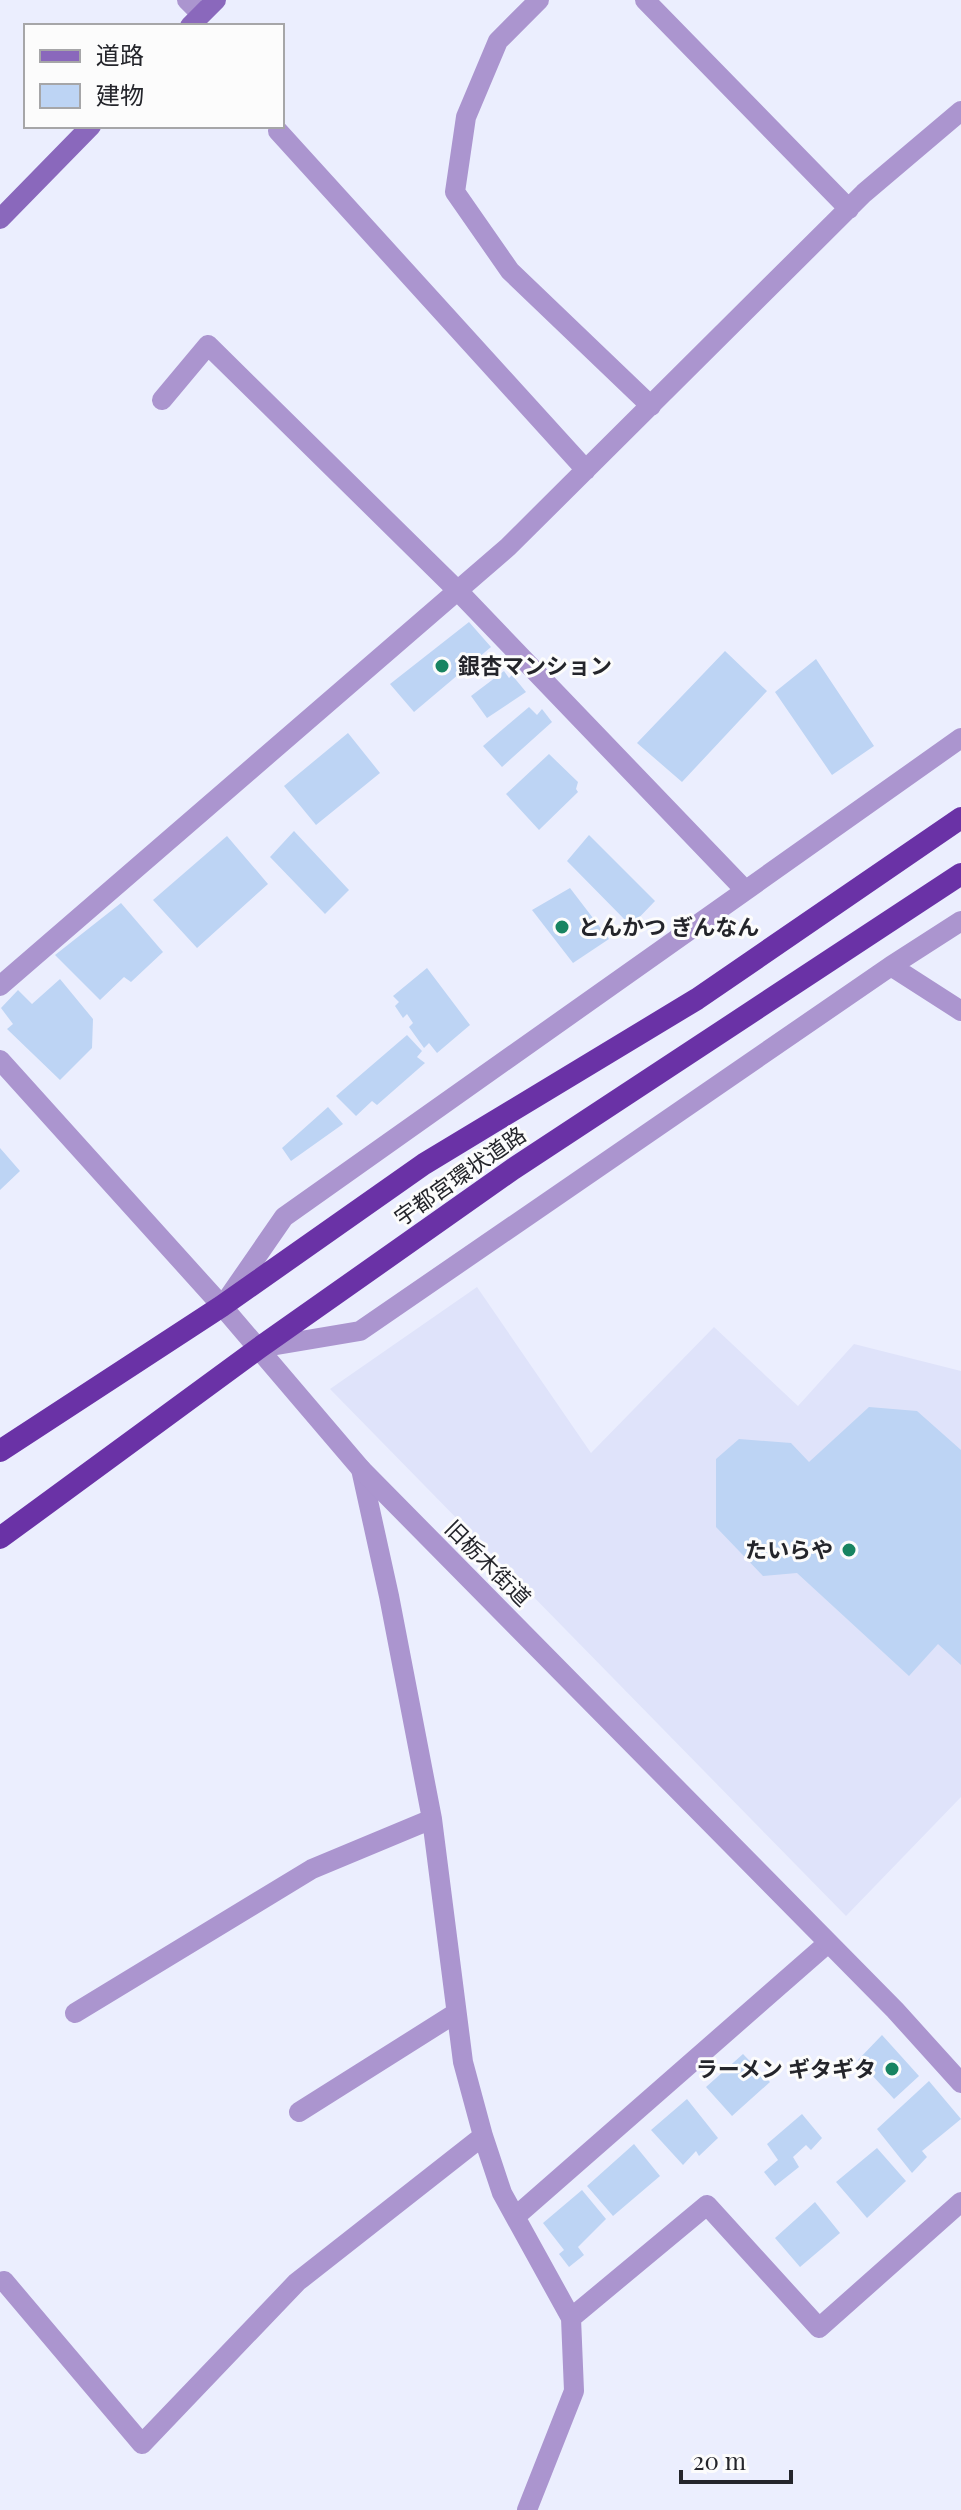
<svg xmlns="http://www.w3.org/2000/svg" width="961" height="2510" font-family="'Playfair Display','Noto Sans JP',serif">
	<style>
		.built { fill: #dfe3fa }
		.building { fill: #bdd4f4 }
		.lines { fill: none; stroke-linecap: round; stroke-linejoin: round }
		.minor { stroke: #ab95cf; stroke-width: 20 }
		.tertiary { stroke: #ab95cf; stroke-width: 20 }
		.secondary { stroke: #8a68bc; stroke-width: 20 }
		.trunk { stroke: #6a32a6; stroke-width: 22 }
		.poi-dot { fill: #188461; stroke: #fcfcfc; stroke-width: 3 }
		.labels { text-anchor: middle; stroke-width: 6; stroke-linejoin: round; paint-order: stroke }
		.poi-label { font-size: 22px; font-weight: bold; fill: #24252b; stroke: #fcfcfc; text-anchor: start }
		.street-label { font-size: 22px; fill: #24252b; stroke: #fcfcfc }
	</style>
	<rect width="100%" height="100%" fill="#ebeefe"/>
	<path class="built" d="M477 1287 591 1453 714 1327 798 1406 854 1344 961 1371V1797L846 1916 330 1389Z"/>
	<path class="building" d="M469 622 491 647 414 712 390 684Z
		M725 651 767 691 682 782 637 743Z
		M816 659 874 746 832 775 775 692Z
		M504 671 509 678 512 675 526 692 487 718 471 696Z
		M529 707 537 715 542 709 552 722 502 767 483 746Z
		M348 733 380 773 316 825 284 786Z
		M549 754 578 782 576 789 578 792 539 830 506 794Z
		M294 831 349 890 325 914 270 857Z
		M589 835 655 901 631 926 567 861Z
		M227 836 268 884 197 948 153 900Z
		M570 888 609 939 573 963 532 910Z
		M121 903 163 952 131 982 124 977 100 1000 55 955Z
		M427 968 470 1025 437 1053 429 1043 424 1048 409 1027 413 1023 407 1014 403 1018 395 1006 399 1002 393 996Z
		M60 979 93 1019 92 1048 60 1080 7 1029 13 1024 1 1008 18 990 32 1004Z
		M407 1035 422 1051 417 1057 425 1063 377 1105 372 1101 356 1116 336 1096Z
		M328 1107 343 1124 291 1161 282 1148Z
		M0 1148 20 1171 0 1190Z
		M869 1407 917 1411 961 1450V1665L938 1644 909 1676 797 1573 763 1576 716 1527V1459L739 1439 791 1443 809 1462Z
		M882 2035 919 2076 894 2099 858 2060Z
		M743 2054 770 2082 732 2116 706 2087Z
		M929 2081 961 2119 922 2151 927 2157 912 2173 877 2129Z
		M687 2099 718 2138 699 2156 696 2151 683 2165 651 2130Z
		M802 2114 822 2138 811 2150 806 2145 793 2157 799 2167 775 2186 764 2172 778 2160 767 2144Z
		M634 2144 660 2176 613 2216 587 2186Z
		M877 2148 906 2181 867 2218 836 2182Z
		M582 2190 606 2219 578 2247 584 2255 569 2267 559 2254 564 2250 543 2223Z
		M815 2202 840 2233 800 2267 775 2238Z"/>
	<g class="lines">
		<path class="minor" d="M187 0 201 14
			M539 0 498 41 466 117 455 192 510 271 651 406
			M645 0 849 209
			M278 131 586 470
			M162 400 208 345 458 591 745 890
			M891 966 961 1011
			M0 986 508 547 864 193 961 111
			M226 1301 284 1217 961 738
			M259 1348 360 1331 891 966 961 921
			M361 1469 389 1596 432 1819 463 2062 483 2136 502 2193 571 2318 574 2391 527 2510
			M75 2013 312 1869 432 1819
			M299 2112 456 2013
			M515 2217 828 1943
			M4 2281 142 2444 297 2282 483 2136
			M571 2318 707 2205 819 2328 961 2202"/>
		<path class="tertiary" d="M0 1060 222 1306 361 1469 895 2010 961 2083"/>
		<path class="secondary" d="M190 26 216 0
			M0 219 91 126"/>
		<path class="trunk" d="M0 1451 222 1306 424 1164 697 999 961 818
			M0 1538 259 1348 513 1169 961 874"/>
	</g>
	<g class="poi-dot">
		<circle cx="442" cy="666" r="8"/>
		<circle cx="562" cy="927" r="8"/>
		<circle cx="849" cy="1550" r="8"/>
		<circle cx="892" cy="2069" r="8"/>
	</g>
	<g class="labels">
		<g class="poi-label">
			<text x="458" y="674">銀杏マンション</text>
			<text x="578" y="935">とんかつ ぎんなん</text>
			<text x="833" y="1558" text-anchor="end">たいらや</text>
			<text x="876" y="2077" text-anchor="end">ラーメン ギタギタ</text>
		</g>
		<g class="street-label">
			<text transform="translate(460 1176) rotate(-35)" y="8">宇都宮環状道路</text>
			<text transform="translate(488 1563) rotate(45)" y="8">旧栃木街道</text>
		</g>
	</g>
	<rect x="24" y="24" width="260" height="104" fill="#fcfcfc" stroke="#a6a6a8" stroke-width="2"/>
	<rect x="40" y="50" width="40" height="12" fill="#8a68bc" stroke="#a6a6a8" stroke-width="2"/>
	<text x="96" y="64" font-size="24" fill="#24252b">道路</text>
	<rect x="40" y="84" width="40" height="24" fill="#bdd4f4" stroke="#a6a6a8" stroke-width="2"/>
	<text x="96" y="104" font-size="24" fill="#24252b">建物</text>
	<path d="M681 2470v12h110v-12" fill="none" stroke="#24252b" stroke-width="4"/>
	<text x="693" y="2470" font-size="24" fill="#24252b" stroke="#fcfcfc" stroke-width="6" paint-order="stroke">20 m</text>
</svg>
